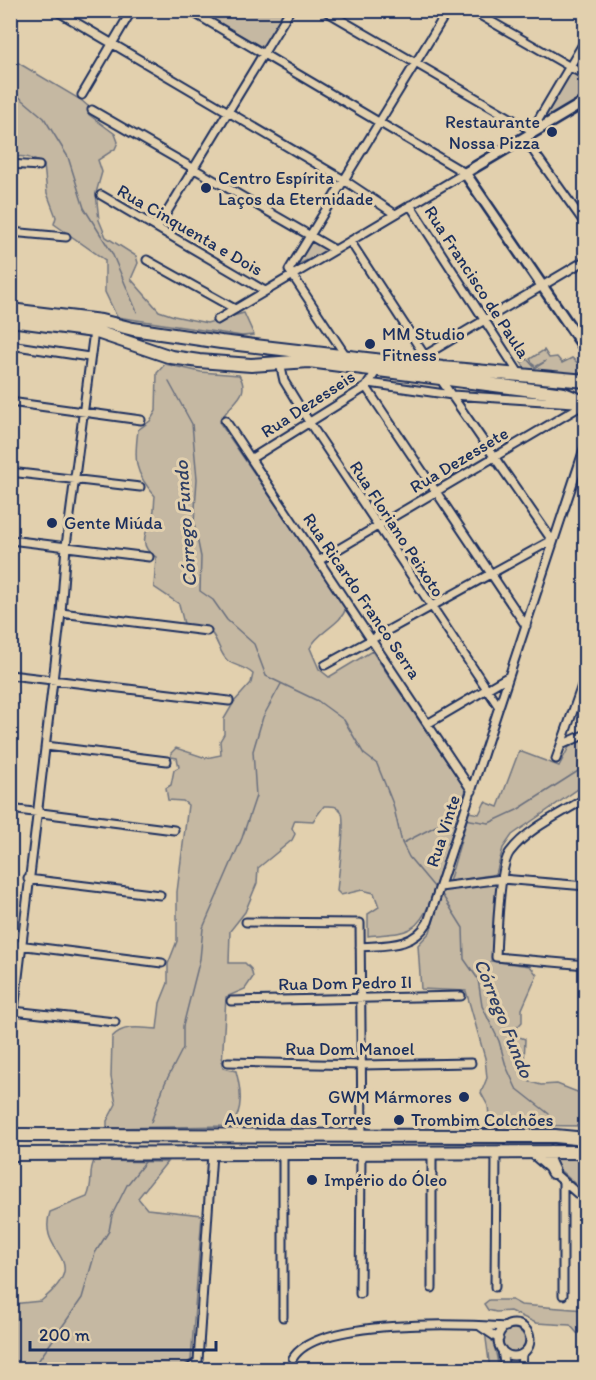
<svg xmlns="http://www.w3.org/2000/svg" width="596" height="1380" font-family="Itim,sans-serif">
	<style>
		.green { fill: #c5b8a2; stroke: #707480; stroke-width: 1.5 }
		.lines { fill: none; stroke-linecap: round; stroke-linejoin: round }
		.stream { stroke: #6a6f7e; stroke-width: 1.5 }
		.minor-casing { stroke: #1b2f5e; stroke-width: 11 }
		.tertiary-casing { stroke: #1b2f5e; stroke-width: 14 }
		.primary-casing { stroke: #1b2f5e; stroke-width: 16 }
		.minor { stroke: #e2d0ae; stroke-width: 7 }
		.tertiary { stroke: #e2d0ae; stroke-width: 9 }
		.primary { stroke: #e2d0ae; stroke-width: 12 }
		.poi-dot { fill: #1b2f5e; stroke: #e2d0ae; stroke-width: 2 }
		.labels { text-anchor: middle; stroke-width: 6; stroke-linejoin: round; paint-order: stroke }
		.poi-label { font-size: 18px; fill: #1b2f5e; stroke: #e2d0ae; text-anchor: start }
		.street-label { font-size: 18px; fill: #1b2f5e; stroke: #e2d0ae }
		.water-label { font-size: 20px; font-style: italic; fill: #2f3f66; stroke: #e2d0ae }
	</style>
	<rect width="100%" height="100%" fill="#e2d0ae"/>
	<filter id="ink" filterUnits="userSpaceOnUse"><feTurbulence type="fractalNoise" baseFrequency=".0167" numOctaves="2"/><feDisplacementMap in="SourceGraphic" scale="12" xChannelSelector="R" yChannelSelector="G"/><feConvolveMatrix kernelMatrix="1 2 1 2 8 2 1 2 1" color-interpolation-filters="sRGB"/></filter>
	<g filter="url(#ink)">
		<path class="green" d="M198 11H286L266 44 260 46Z
			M10 58 81 100 89 107 88 114 115 134 118 142 115 149 98 160 102 172 96 193 99 220 106 237 136 256 138 263 131 279 159 311 174 316 207 323 244 313 254 335 242 336 117 317 105 292V260L54 224 56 217 47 193 44 165C33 158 23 154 11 158Z
			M569 70 585 80V99L532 132Z
			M310 238 329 250 295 266Z
			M544 350 549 358 557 357 562 363 572 358 580 365 585 361V377L526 370 521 362 527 359 535 368 546 361 535 367 530 359Z
			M165 364 201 372 239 375C253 398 226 403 220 423L346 608C341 625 318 631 310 648L319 669 329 677 372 651 466 790 430 902C416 937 402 932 368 936V914L379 907 374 893 362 890 341 895 337 891C338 878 347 818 341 811 337 805 331 806 324 806L313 821 295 820 292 828 295 834 292 840 258 868 257 883 245 912 230 931 229 963H245L251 969 253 977 245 989 226 997 222 1064 223 1068 236 1071C241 1090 244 1110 231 1126L107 1128V1121L116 1104 111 1077 112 1037C124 1024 141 1028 157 1029L160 1003 168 983V964L177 941V892L188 805 183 801 168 800 166 788 171 785 174 770 179 767 177 758 171 757V753L176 748 206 758 221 755 220 741 224 734V719L234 702 251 683 253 674C243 665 236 667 228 661 219 654 217 634 207 629 201 626 191 626 184 624L179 604 154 587 156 557C139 548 144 534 151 521 155 515 154 503 155 496 134 472 134 461 138 430L150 421 156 411 157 373Z
			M585 739V784L512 835 503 848 496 874 449 882 469 812 479 814 485 802 498 807 519 751 559 766 569 747Z
			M499 883 491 961 530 966 537 975 522 1009V1022L514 1031V1035L525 1039 524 1065 530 1082 541 1085 557 1084 585 1095V1126L490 1125 488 1106 481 1093 487 1078 485 1058 466 991 421 989 418 945 430 932 443 890Z
			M552 1158 585 1160V1193L551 1162Z
			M94 1161 167 1162 138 1198 147 1209 202 1215 191 1360 180 1369H11L12 1304 41 1301C95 1257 36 1256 50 1212L87 1197C94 1181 88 1173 94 1161Z
			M489 1300H512L521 1305 585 1310V1334L577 1333 570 1325 536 1323 510 1311 496 1312 488 1310 484 1304Z
			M501 1341a12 12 0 1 1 24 0a12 12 0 1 1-24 0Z
			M485 1331C494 1338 498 1358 498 1369H490Z"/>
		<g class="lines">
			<path class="stream" d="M10 89 44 118 68 157 84 208 112 253 137 312
				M169 382 192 424 197 479 194 523 201 557 200 591 213 600 227 620 254 644 266 676 318 701 344 720 364 754 377 764 393 804 402 843 409 857 435 888
				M464 819 489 823 517 810 586 766
				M403 843 436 826 459 819
				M441 893 463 928 464 959 478 979 482 1006 499 1041 506 1066 516 1088 549 1114
				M151 1122 165 1083 183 1048V1026L200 959 203 928 242 838 256 796 253 751 263 717 281 684
				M32 1370 82 1298 95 1253 109 1231 112 1215 127 1185 145 1162"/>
			<g class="minor-casing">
				<path id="minor" d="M55 10 344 180 395 214
					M189 10 465 173 217 320
					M324 10 531 130
					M471 10 586 76
					M82 95 132 10
					M92 110 335 250
					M531 132 586 39
					M524 138 586 225
					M10 164 39 166
					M101 195 265 291
					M410 205 520 375
					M158 227 290 10
					M10 232 66 237
					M350 241 425 356
					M147 260 235 309
					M10 345 89 357
					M346 356 289 270 448 10
					M280 363 284 381 309 422 499 707
					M412 363 586 260
					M369 383 452 395 574 403
					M366 387 526 626
					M10 402 141 420
					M225 420 472 791
					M252 458 366 387 377 370
					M10 472 140 487
					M10 540 149 557
					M320 560 586 403
					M61 613 207 631
					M325 665 554 539 549 536 441 380
					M10 675 229 701
					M429 723 509 676
					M561 745 586 734
					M46 746 167 761
					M556 759 586 674
					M586 798C561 814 528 828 510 852 499 865 497 937 496 957L586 965
					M10 809 174 830
					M28 879 160 895
					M440 887 502 879 586 886
					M246 922 360 923 362 1136
					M10 944 162 963
					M360 947C386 945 413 948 428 922L586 443
					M231 1001 461 996
					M13 1011 115 1022
					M10 1045 61 613 66 546 94 331
					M228 1062 362 1065 471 1063
					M531 1153 586 1201
					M563 1181V1295
					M495 1287 496 1152
					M432 1288V1153
					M360 1294 361 1153
					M283 1317V1153
					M498 1340a16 16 0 1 1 32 0a16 16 0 1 1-32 0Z
					M481 1327 499 1339
					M502 1350 505 1370
					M293 1358C317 1318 462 1324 506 1327
					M189 1370 198 1361 212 1153
					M521 1370 522 1354"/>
			</g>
			<g class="tertiary-casing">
				<path id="tertiary" d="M586 101 465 173 586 350"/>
			</g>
			<g class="primary-casing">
				<path id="primary" d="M10 310 101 321 133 329 221 342 443 368 586 381
					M10 320 94 331 171 357 199 361 251 365 309 361 564 394 586 403
					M10 1135 555 1136 586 1139
					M551 1152 547 1159 553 1172
					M10 1154 586 1152"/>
			</g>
			<use href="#minor" class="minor"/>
			<use href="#tertiary" class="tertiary"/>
			<use href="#primary" class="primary"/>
		</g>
	</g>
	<g class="poi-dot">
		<circle cx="552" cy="132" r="6"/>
		<circle cx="206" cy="188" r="6"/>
		<circle cx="370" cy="344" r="6"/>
		<circle cx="52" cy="523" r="6"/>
		<circle cx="464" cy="1097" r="6"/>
		<circle cx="399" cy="1120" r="6"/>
		<circle cx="312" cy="1180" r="6"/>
	</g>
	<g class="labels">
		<g class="poi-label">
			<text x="540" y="128" text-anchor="end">Restaurante<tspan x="540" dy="21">Nossa Pizza</tspan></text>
			<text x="218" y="184">Centro Espírita<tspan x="218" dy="21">Laços da Eternidade</tspan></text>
			<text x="382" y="340">MM Studio<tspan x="382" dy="21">Fitness</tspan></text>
			<text x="64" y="529">Gente Miúda</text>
			<text x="452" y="1103" text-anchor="end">GWM Mármores</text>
			<text x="411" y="1126">Trombim Colchões</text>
			<text x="324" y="1186">Império do Óleo</text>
		</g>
		<g class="street-label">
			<text transform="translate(190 230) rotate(30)" y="6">Rua Cinquenta e Dois</text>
			<text transform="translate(477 282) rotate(57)" y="6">Rua Francisco de Paula</text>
			<text transform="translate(308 404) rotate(-33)" y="6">Rua Dezesseis</text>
			<text transform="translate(459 460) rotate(-31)" y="6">Rua Dezessete</text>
			<text transform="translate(397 529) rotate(57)" y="6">Rua Floriano Peixoto</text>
			<text transform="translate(362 596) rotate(56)" y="6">Rua Ricardo Franco Serra</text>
			<text transform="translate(443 831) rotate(-72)" y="6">Rua Vinte</text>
			<text transform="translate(345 983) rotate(-1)" y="6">Rua Dom Pedro II</text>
			<text x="350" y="1055">Rua Dom Manoel</text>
			<text x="298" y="1125">Avenida das Torres</text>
		</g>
		<g class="water-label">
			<text transform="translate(185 524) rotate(-94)" y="7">Córrego Fundo</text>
			<text transform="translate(504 1018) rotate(68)" y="7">Córrego Fundo</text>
		</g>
	</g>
	<rect width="596" height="1380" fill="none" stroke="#e2d0ae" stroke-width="36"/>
	<rect x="18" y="18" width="560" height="1344" fill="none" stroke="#1b2f5e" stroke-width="2" filter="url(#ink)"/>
	<path d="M30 1341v9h186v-9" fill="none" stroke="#1b2f5e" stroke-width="3"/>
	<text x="39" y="1341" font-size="18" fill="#1b2f5e" stroke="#e2d0ae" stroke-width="4.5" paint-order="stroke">200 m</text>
</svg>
